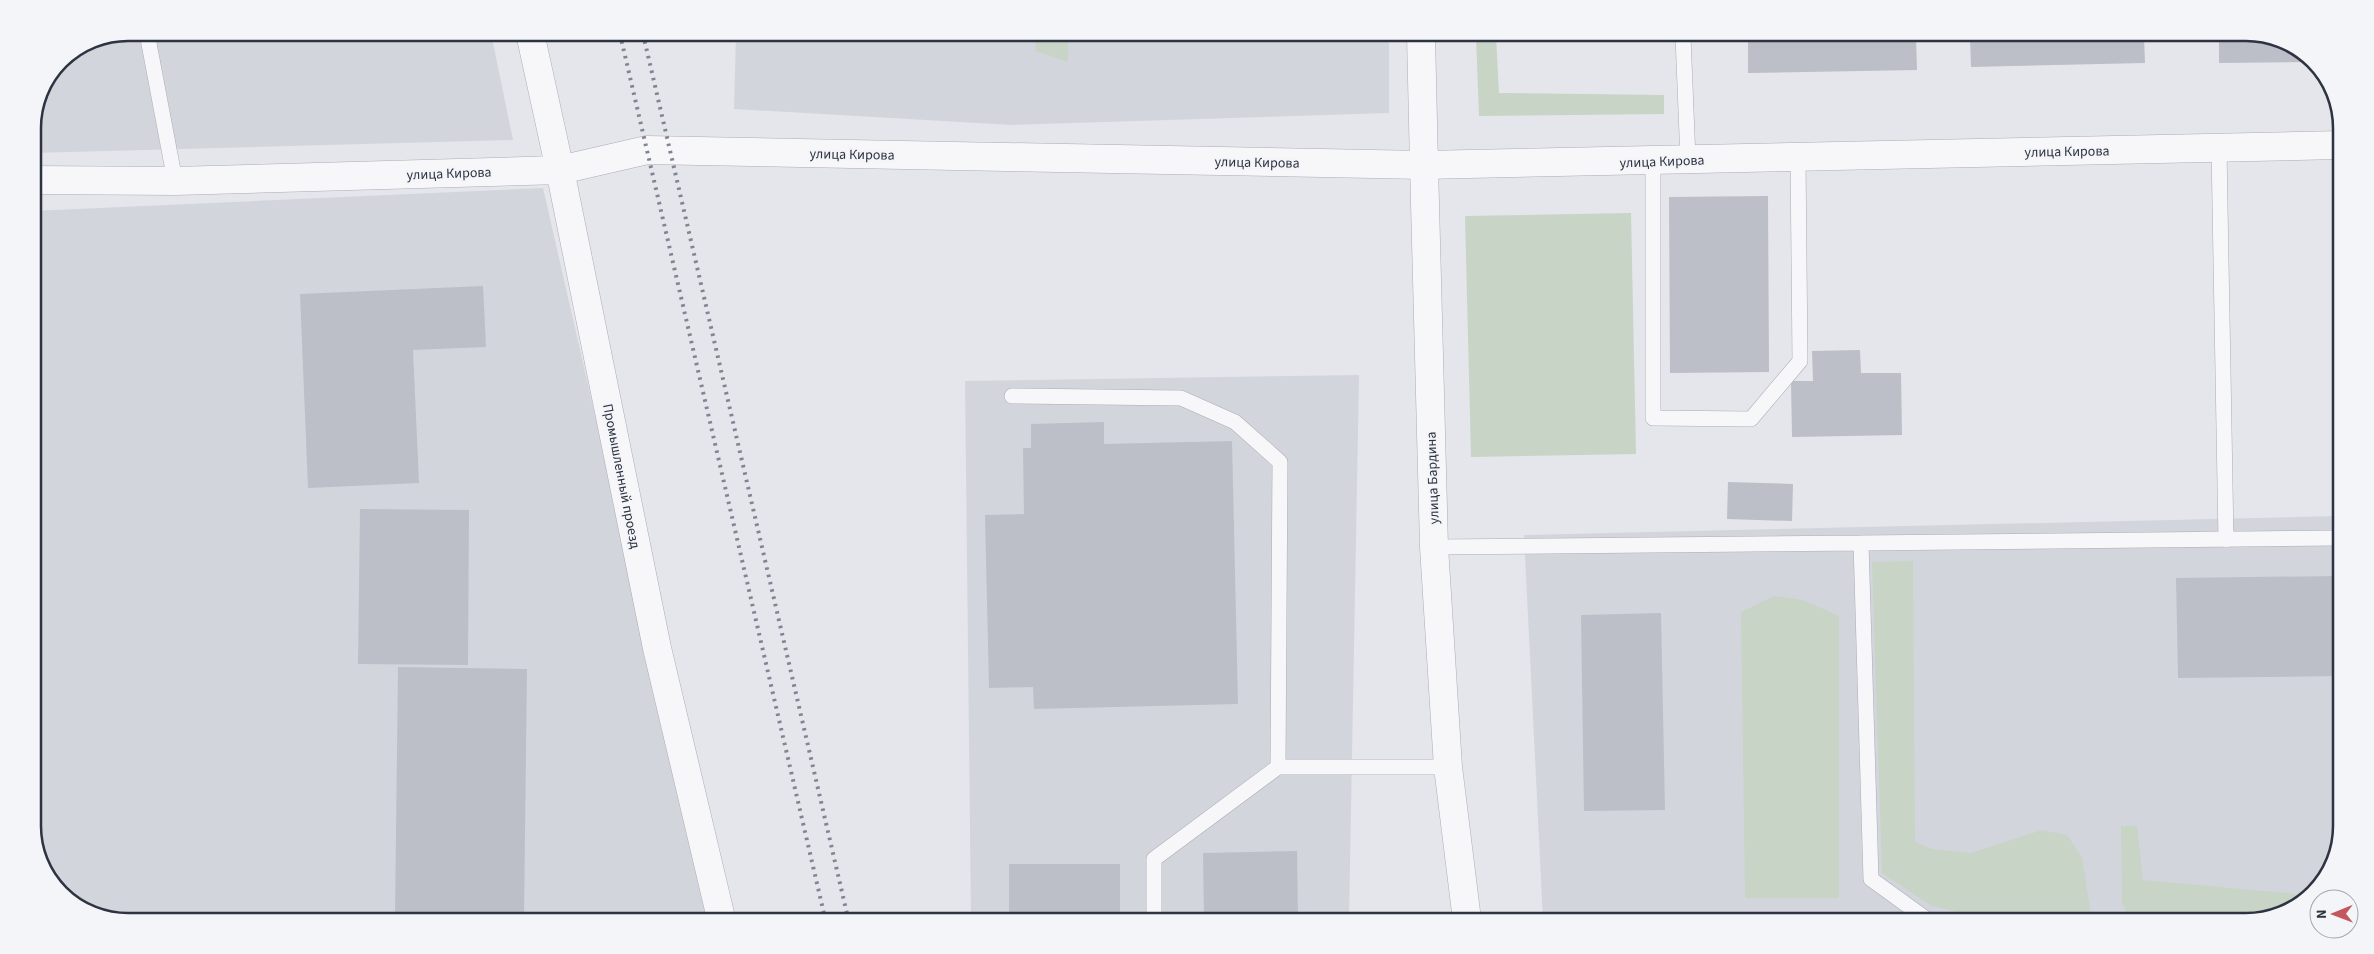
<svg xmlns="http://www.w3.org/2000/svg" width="2374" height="954" font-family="'Source Sans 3',sans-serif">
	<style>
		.built { fill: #d3d5dc }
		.green { fill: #c8d4c6 }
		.building { fill: #bcbfc7 }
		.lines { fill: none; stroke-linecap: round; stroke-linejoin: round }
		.service-casing { stroke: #aaadb5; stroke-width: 16 }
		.minor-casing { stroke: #aaadb5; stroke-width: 29 }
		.tertiary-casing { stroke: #aaadb5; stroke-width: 29 }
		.service { stroke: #f7f7f9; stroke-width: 15 }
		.minor { stroke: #f7f7f9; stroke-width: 28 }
		.tertiary { stroke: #f7f7f9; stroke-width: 28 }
		.rail { stroke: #7f8593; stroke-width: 4; stroke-dasharray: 2.5 5; stroke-linecap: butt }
		.labels { text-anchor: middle; stroke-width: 4; stroke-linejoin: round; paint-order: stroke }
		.street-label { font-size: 14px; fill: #2e3342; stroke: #f4f5f8 }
		.rim { fill: none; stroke: #2e3342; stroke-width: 2.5 }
	</style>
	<rect width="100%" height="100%" fill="#e4e6eb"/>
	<path class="built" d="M128 33H491L513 140 33 153V122L61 60 92 40Z
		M736 34 1389 36V113L1012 125 734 109Z
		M543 188 710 918 97 916 52 884 33 832V211Z
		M1359 375 1349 919 971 918 965 381Z
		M2339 516 2336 857 2299 905 2246 921 1543 920 1524 535Z"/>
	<path class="green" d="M1035 35H1068V62L1036 51Z
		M1476 36H1496L1499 93 1664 95V114L1479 116Z
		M1631 213 1636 454 1471 457 1465 216Z
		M1913 561 1915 842 1931 849 1971 853 2042 830 2067 835 2082 857 2092 921H1996L1932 906 1882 873 1872 562Z
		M1774 596 1803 600 1839 616V898H1745L1741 612Z
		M2121 826H2137L2143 880 2307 895 2299 905 2246 921H2130L2122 902Z"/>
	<path class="building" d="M1748 36 1916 37 1917 70 1748 73Z
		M1970 37H2144L2145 63 1971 67Z
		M2219 38H2277L2311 62 2219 63Z
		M1768 196 1769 372 1670 373 1669 197Z
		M483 286 486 347 413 350 419 483 308 488 300 294Z
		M1860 350 1861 373H1901L1902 435 1792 437 1791 381H1813L1812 351Z
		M1104 422V444L1232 441 1238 704 1034 709 1033 687 989 688 985 515 1024 514 1023 448H1031V424Z
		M1728 482 1793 484 1792 521 1727 519Z
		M360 509 469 510 468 665 358 664Z
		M2338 576V676L2178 678 2176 578Z
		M1661 613 1665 810 1584 811 1581 615Z
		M398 667 527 669 524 917H395Z
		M1297 851 1298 919H1204L1203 853Z
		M1009 864H1120V919H1009Z"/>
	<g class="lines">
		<g class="service-casing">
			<path id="service" d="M147 33 175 181
				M1683 36 1688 160
				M2219 148 2226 540
				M1653 162V418L1751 419 1800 361 1798 158
				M1012 396 1181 398 1235 422 1280 462 1278 767
				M1861 543 2338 538
				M1434 547 1861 543 1871 879 1929 921
				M1154 919V859L1278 767H1448"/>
		</g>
		<g class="minor-casing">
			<path id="minor" d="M530 33 560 170 657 648 721 918
				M33 180 175 181 560 170 647 150 1424 165 1434 547 1448 767 1467 920"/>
		</g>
		<g class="tertiary-casing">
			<path id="tertiary" d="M1421 36 1424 165 2341 145"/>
		</g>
		<use href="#service" class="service"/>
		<use href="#minor" class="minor"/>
		<use href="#tertiary" class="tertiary"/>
		<path class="rail" d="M620 34 825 918
			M643 34 848 918"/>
	</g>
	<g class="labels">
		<g class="street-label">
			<text transform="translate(2067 151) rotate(-1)" y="5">улица Кирова</text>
			<text transform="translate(852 154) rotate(1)" y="5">улица Кирова</text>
			<text transform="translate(1662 161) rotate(-2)" y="5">улица Кирова</text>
			<text transform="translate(1257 162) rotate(1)" y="5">улица Кирова</text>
			<text transform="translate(449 173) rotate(-2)" y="5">улица Кирова</text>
			<text transform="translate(622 476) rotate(79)" y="5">Промышленный проезд</text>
			<text transform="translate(1432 478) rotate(-92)" y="5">улица Бардина</text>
		</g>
	</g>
	<path d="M0 0H2374V954H0ZM128 41H2246A87 87 0 0 1 2333 128V826A87 87 0 0 1 2246 913H128A87 87 0 0 1 41 826V128A87 87 0 0 1 128 41Z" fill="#f4f5f8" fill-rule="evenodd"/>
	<path class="rim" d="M128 41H2246A87 87 0 0 1 2333 128V826A87 87 0 0 1 2246 913H128A87 87 0 0 1 41 826V128A87 87 0 0 1 128 41Z"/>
	<g transform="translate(2334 914) rotate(269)"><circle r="24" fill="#f4f5f8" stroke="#a5a7af"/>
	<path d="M0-4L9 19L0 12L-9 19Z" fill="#c2575d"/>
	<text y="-8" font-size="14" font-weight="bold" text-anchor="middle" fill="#2e3342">N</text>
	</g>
</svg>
